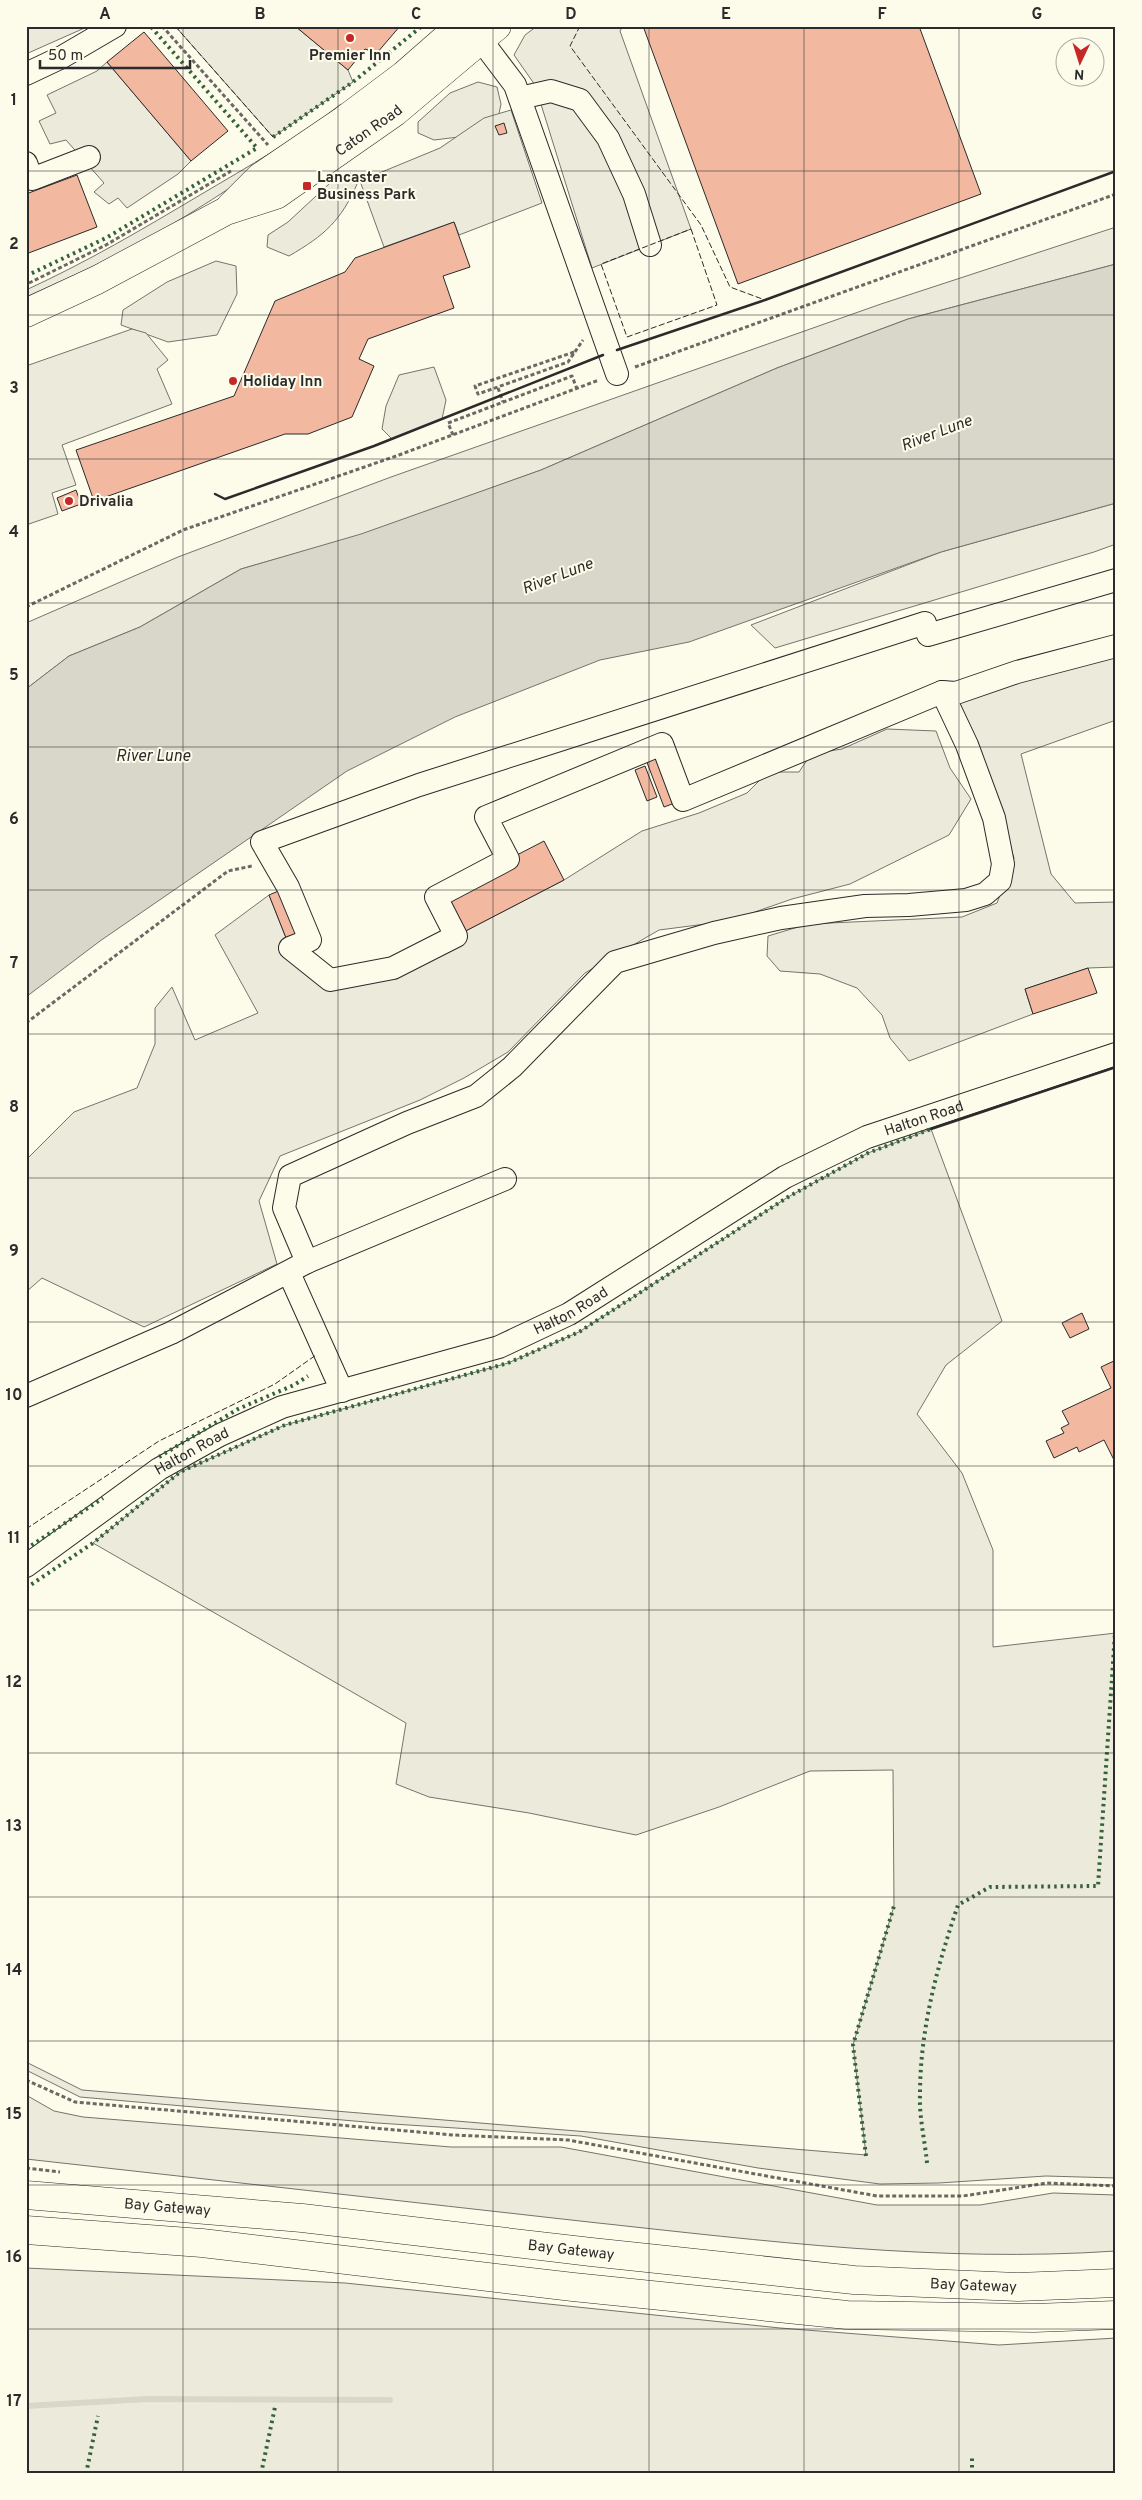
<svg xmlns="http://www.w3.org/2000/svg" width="1142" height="2500" font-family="Overpass,sans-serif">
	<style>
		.green { fill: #ecebdb; stroke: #74746e }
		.parking { fill: #eceadb; stroke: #74746e }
		.water { fill: #d8d7c9; stroke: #74746e }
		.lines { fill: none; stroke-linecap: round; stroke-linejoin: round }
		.stream { stroke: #d8d7c9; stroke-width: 6 }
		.building { fill: #f2b8a0; stroke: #2b2b2b }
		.minor-casing { stroke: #2b2b2b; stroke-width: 24 }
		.major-casing { stroke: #2b2b2b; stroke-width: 29 }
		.highway-casing { stroke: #2b2b2b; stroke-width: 29 }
		.path { stroke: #6a6964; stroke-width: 3; stroke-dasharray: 4 2.5; stroke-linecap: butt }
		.minor { stroke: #fdfbea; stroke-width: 22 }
		.major { stroke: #fdfbea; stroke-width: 28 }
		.highway { stroke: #fdfbea; stroke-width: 28 }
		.hedge { stroke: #34623c; stroke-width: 4; stroke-dasharray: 2.5 4; stroke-linecap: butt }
		.fence { stroke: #2b2b2b; stroke-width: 1; stroke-dasharray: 6 2.5; stroke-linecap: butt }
		.wall { stroke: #2b2b2b; stroke-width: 2.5 }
		.grid { fill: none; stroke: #2b2b2b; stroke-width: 1; stroke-opacity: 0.55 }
		.poi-dot { fill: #c62828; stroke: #fdfbea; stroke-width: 2 }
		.labels { text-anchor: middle; stroke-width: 4; stroke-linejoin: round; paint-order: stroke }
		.poi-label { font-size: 15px; font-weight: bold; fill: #2b2b2b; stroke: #fdfbea; text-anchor: start }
		.street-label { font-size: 15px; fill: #2b2b2b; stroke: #fdfbea }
		.water-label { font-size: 16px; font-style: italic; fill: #2b2b2b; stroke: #fdfbea }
		.neatline { fill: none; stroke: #2b2b2b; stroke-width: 2 }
		.grid-label { font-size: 16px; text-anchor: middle; font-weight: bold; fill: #2b2b2b }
	</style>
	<rect width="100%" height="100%" fill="#fdfbea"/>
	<path class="green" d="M26 26H89L26 54Z
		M537 26H623L620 31 691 229 592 268 535 85 514 55 525 35Z
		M478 82 497 87 501 104 497 123 467 136 434 140 418 133V122L450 93Z
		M341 104 344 108C275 158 205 208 130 248 96 266 61 281 26 297V290C87 262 143 229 200 195 249 166 297 139 341 104Z
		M351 173 358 182C341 221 325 235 289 256L267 247 268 235 288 222 330 183Z
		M1116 227V264L908 319 777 368 541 470 361 535 241 569 140 627 69 656 26 689V623L178 557 391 477 881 304Z
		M216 261 236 266 237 294 217 335 168 342 121 325 123 310 167 282Z
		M434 367 446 400 442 419 392 439 382 429 386 406 399 375Z
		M1116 503V544L1094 552 775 648 751 625 941 552Z
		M1116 646V720L1021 754 1051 874 1075 903 1116 902V967L1088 968 1025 989 1033 1014 909 1061 890 1038 882 1015 857 988 820 974 780 971 767 956 768 936 808 924 962 917 997 903 1014 858 987 773 956 693Z
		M887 729 936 731 950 768 971 799 949 835 850 884 792 899 729 921 659 930 585 973 508 1052 464 1078 420 1100 280 1156 259 1201 277 1264 144 1327 42 1278 26 1292V1160L74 1112 137 1088 155 1044V1008L172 987 195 1040 258 1013 215 935 269 895 290 948 330 980 456 936 564 880 642 831 699 813 747 793 768 772H799L811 754 842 749Z
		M931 1129 1002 1321 946 1365 917 1414 962 1473 993 1550V1647L1116 1633V2178L1046 2176 939 2183 880 2184 758 2168 581 2136 377 2123 80 2097 26 2070V2062L82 2090 866 2155 853 2045 894 1906 893 1770 810 1771 719 1807 636 1835 529 1813 429 1797 396 1784 406 1723 93 1543 180 1472 285 1425 508 1363 579 1332 788 1197 868 1153Z
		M26 2095 54 2111 83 2117 451 2147H561L877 2205H980L1053 2193 1116 2195V2251C939 2263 765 2241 589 2222 402 2201 214 2180 26 2159Z
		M26 2268 345 2283 780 2328 999 2345 1116 2338V2474H26Z"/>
	<path class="parking" d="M175 26H295L348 70 353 82 273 137Z
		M107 62 191 161 178 174 127 208 118 198 109 204 94 192 104 183 66 140 50 144 39 121 56 113 47 95 97 71Z
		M511 110 542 203 459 235 454 222 384 247 360 181 440 148 484 118Z
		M132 329 146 333 168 360 157 369 172 404 62 445 76 485 52 493 58 514 26 525V366Z"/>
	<path class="water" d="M1116 264V503L941 552 689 642 600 660 455 717 347 771 100 941 26 997V689L69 656 140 627 241 569 361 534 541 470 777 368 908 319Z"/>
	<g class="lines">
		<path class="stream" d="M26 2406 147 2399 390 2400"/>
	</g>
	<path class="building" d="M295 26H400L377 53 365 49 348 70Z
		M643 26H919L981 194 738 284Z
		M144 32 228 131 191 161 107 62Z
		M504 123 507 133 499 135 495 126Z
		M77 175 97 227 26 254V194Z
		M454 222 470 267 443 276 454 308 368 339 359 359 374 366 352 417 308 434H285L94 501 76 450 234 396 275 301 345 272 355 258Z
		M76 490 81 504 62 511 57 498Z
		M662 744 683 800 664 807 643 752Z
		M645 766 657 797 647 801 635 770Z
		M544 841 564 880 456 936 436 897Z
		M288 887 310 940 290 948 269 895Z
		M1088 968 1097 993 1033 1014 1025 989Z
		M1082 1313 1089 1329 1070 1338 1062 1323Z
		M1116 1360V1464L1104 1440 1079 1452 1077 1447 1054 1458 1046 1441 1064 1433 1061 1428 1069 1424 1062 1411 1111 1388 1101 1367Z"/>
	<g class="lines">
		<g class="minor-casing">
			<g id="minor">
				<path d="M481 40 515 85 617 374"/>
				<path d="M26 74 62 57 115 26"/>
				<path d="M520 98 551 91 580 100 608 138 634 194 650 245"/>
				<path d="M26 163 32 179 89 157"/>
				<path d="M1116 580 928 635 925 623 419 785 262 842 288 887 310 940 290 948 330 980 393 968 456 936 436 897 508 859 486 817 662 744 683 800 942 692 956 693 1017 672 1116 646"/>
				<path d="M307 1262 505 1179"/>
				<path d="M289 1273 342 1391"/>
				<path d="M26 1396 171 1333 307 1262 284 1208 290 1176 407 1123 476 1096 512 1067 615 962 714 933 781 918 865 906 909 905 966 900 985 894 1000 881 1003 864 994 818 967 745 942 692"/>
				<path id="s1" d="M26 1566 159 1469 220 1435 282 1407 499 1347 569 1314 785 1177 867 1137 1116 1054"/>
			</g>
		</g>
		<g class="major-casing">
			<g id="major">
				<path d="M230 207 260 177 344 120 404 75 460 26"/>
				<path id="s2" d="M26 313 97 280 226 211 276 195 395 112 497 26"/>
			</g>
		</g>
		<g class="highway-casing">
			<g id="highway">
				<path id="s3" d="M26 2195 302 2218 591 2252 854 2280 1018 2287 1116 2283"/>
				<path d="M26 2230 202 2243 573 2287 847 2315 1034 2318 1116 2315"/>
			</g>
		</g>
		<path class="path" d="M162 26 268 145
			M29 283 106 245 231 171
			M574 352 475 386 478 394 568 362 583 340
			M635 367 1116 194
			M498 388 503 402
			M453 435 448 423 572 376 577 389
			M26 607 183 530 399 455 599 380
			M26 1023 228 871 252 866
			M26 2080 75 2102 453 2135 568 2140 877 2196H963L1047 2183 1116 2186
			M26 2168 60 2172"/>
		<use href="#minor" class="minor"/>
		<use href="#major" class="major"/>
		<use href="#highway" class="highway"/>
		<path class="hedge" d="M273 137 353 82 422 26
			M26 276 106 238 257 148 152 28
			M159 1457 238 1409 294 1385 308 1376
			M26 1549 103 1498
			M26 1588 93 1543 180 1472 285 1425 508 1363 579 1332 788 1197 868 1153 931 1129
			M866 2156 853 2045 894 1906
			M927 2163C925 2141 919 2117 920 2095 920 2029 937 1967 958 1905L990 1887 1098 1886 1115 1633
			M86 2474 98 2416
			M261 2474 275 2407
			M972 2474V2455"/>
		<path class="fence" d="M175 26 273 137
			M580 26 570 46 701 225 730 287 765 300
			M691 229 717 305 627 337 601 264Z
			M26 1529 159 1441 275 1384 316 1355"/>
		<path class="wall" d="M617 350 765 300 1116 171
			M215 494 225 499 374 446 603 355
			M931 1129 1116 1067"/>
	</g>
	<path class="grid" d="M183 26V2474M338 26V2474M493 26V2474M649 26V2474M804 26V2474M959 26V2474M26 171H1116M26 315H1116M26 459H1116M26 603H1116M26 747H1116M26 890H1116M26 1034H1116M26 1178H1116M26 1322H1116M26 1466H1116M26 1610H1116M26 1753H1116M26 1897H1116M26 2041H1116M26 2185H1116M26 2329H1116"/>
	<g class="poi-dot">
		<circle cx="350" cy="38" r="5"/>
		<rect x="302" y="181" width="10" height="10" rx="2.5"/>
		<circle cx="233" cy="381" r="5"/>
		<circle cx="69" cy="501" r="5"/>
	</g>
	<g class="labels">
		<g class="poi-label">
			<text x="350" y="60" text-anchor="middle">Premier Inn</text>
			<text x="317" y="182">Lancaster<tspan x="317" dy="17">Business Park</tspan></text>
			<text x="243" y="386">Holiday Inn</text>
			<text x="79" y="506">Drivalia</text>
		</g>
		<g class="street-label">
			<text dy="5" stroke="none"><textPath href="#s2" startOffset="390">Caton Road</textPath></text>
			<text dy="5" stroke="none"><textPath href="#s1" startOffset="1012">Halton Road</textPath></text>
			<text dy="5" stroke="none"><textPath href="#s1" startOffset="608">Halton Road</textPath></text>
			<text dy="5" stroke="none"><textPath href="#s1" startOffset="202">Halton Road</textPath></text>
			<text dy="5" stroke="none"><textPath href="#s3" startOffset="142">Bay Gateway</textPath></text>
			<text dy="5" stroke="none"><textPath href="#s3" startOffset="548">Bay Gateway</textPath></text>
			<text dy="5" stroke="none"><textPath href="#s3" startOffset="952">Bay Gateway</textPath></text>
		</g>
		<g class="water-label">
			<text transform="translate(936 432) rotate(-21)" y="6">River Lune</text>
			<text transform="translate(557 575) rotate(-21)" y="6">River Lune</text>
			<text x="153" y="761">River Lune</text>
		</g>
	</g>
	<rect width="1142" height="2500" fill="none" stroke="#fdfbea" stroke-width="55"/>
	<g transform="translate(1080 62) rotate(184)"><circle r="24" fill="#fdfbea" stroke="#a9a89e"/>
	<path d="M0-4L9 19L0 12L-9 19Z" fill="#c62828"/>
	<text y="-8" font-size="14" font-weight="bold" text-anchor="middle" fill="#2b2b2b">N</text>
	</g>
	<path d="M40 60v8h150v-8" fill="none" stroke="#2b2b2b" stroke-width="2.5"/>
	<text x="48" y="60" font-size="15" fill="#2b2b2b" stroke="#fdfbea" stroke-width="4" paint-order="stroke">50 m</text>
	<rect x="28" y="28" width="1086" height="2444" class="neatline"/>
	<g class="grid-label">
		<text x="105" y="19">A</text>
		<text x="260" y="19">B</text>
		<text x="416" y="19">C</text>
		<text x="571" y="19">D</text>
		<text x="726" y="19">E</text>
		<text x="882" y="19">F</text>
		<text x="1037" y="19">G</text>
		<text x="14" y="105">1</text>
		<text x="14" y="249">2</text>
		<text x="14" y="393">3</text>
		<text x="14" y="537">4</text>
		<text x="14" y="680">5</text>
		<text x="14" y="824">6</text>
		<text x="14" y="968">7</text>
		<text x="14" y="1112">8</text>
		<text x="14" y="1256">9</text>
		<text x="14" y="1400">10</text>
		<text x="14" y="1543">11</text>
		<text x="14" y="1687">12</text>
		<text x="14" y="1831">13</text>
		<text x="14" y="1975">14</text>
		<text x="14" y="2119">15</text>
		<text x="14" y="2262">16</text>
		<text x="14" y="2406">17</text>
	</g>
</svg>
